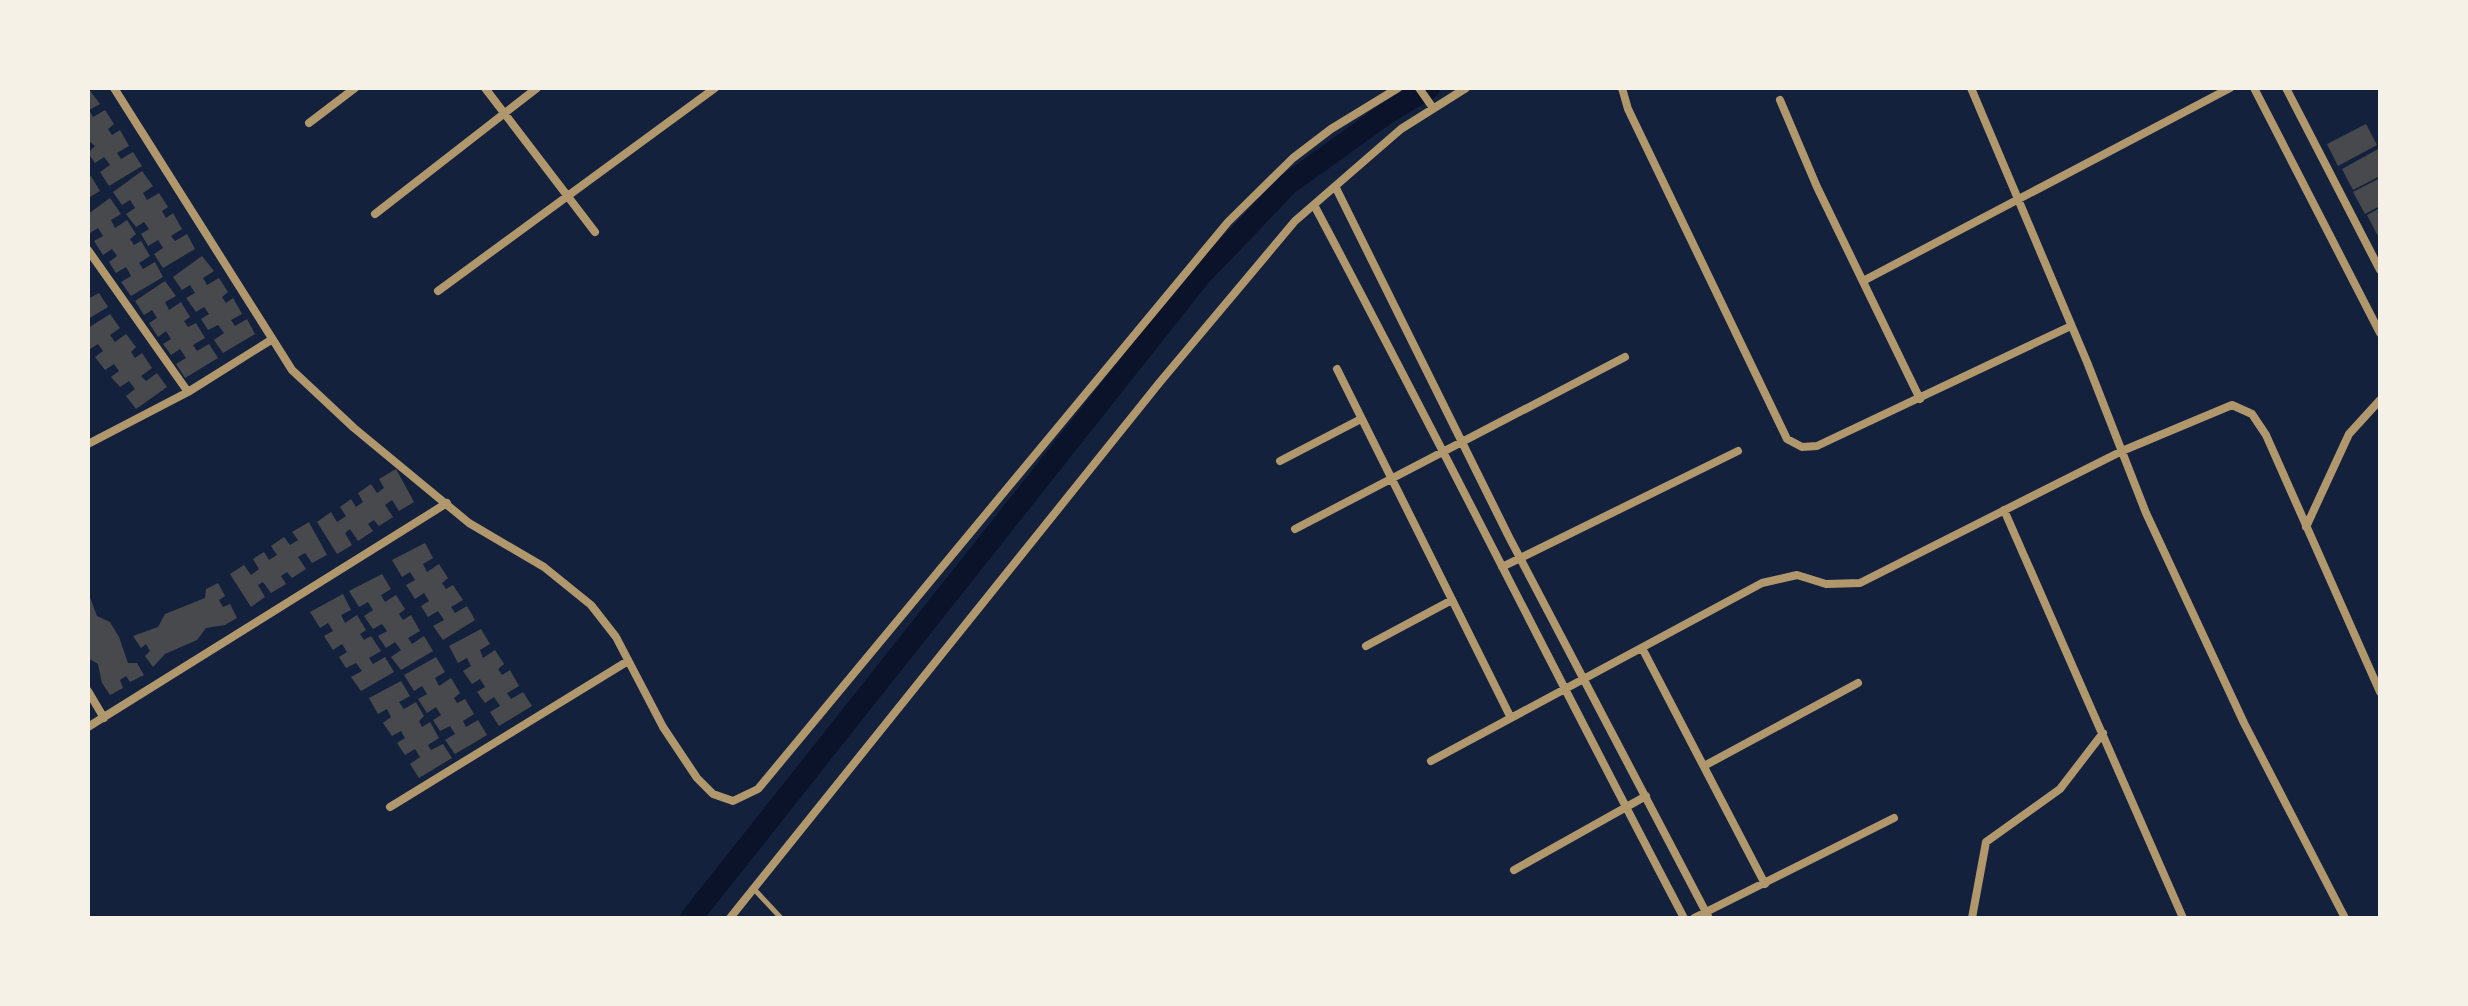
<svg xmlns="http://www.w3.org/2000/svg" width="2468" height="1006" font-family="Merriweather,serif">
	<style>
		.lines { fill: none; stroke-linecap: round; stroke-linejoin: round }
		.canal { stroke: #0b132b; stroke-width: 22 }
		.building { fill: #48494c }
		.service { stroke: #b1986c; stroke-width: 5 }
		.minor { stroke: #b1986c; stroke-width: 8 }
	</style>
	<rect width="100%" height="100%" fill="#14213d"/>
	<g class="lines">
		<path class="canal" d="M691 918 1200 276 1288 184 1387 113 1429 88"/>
	</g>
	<path class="building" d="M88 88 100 104 89 110 93 117 105 110 114 124 108 129 112 135 120 130 129 146 117 153 121 159 133 152 142 166 109 186 100 172 110 165 104 157 95 163 88 153 95 146 88 140Z
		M2366 124 2377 145 2338 166 2327 144Z
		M2380 148V176L2353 190 2342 169Z
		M142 171 153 186 143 193 147 200 159 193 168 207 162 211 166 218 173 213 182 229 171 236 175 241 187 234 195 249 163 268 154 254 163 248 158 240 148 246 141 234 149 229 144 222 136 227 126 214 135 208 130 200 122 205 113 192Z
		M91 176 100 191 88 198V178Z
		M2380 178V206L2365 214 2353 192Z
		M110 198 121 214 111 220 115 228 127 220 136 234 130 239 134 245 141 241 150 256 139 263 143 269 155 262 163 277 131 296 121 282 131 276 126 267 116 273 109 262 117 256 112 249 103 255 94 241 103 236 98 228 90 233 88 230V214Z
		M2380 208V240L2367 215Z
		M202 256 214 271 203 278 207 285 219 278 228 292 222 297 226 303 233 298 242 314 231 320 235 326 247 319 255 334 223 353 214 340 224 333 218 325 208 330 201 319 209 314 204 307 196 312 186 298 195 293 190 285 182 290 173 277Z
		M165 281 176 296 165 302 169 310 181 302 190 317 184 321 188 327 196 323 205 338 193 345 197 351 209 344 218 358 185 378 176 364 186 358 180 349 171 355 163 344 171 339 166 331 158 337 149 323 157 318 152 310 144 315 135 301Z
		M99 293 108 307 88 319V299Z
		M110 314 120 328 110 335 115 342 126 334 136 347 131 352 135 358 142 353 152 368 141 376 146 381 157 373 167 387 136 409 126 396 135 389 129 381 120 387 111 377 119 371 114 364 105 370 95 357 103 351 98 344 90 349 88 346V328Z
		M396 469 414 502 399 511 392 500 385 505 393 517 379 526 374 520 368 524 373 531 358 541 350 529 345 533 352 545 337 554 317 522 331 512 337 522 346 516 340 507 351 499 356 507 363 502 358 493 371 484 377 493 384 488 379 479Z
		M309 522 327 555 312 563 305 553 298 557 306 569 292 578 287 572 281 576 286 584 271 593 263 582 258 585 265 597 251 607 230 574 244 565 251 575 259 569 253 559 264 552 269 560 277 555 271 546 284 537 290 545 298 540 292 532Z
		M425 543 433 558 423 564 427 572 439 564 448 578 442 583 446 589 453 585 463 600 451 607 455 613 467 606 475 620 443 640 433 626 444 620 438 611 428 617 421 606 429 601 424 593 415 599 406 585 415 580 410 572 402 577 392 560Z
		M382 574 391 589 381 595 385 602 396 595 405 609 399 614 403 620 411 615 420 631 408 638 412 644 424 636 433 651 401 670 391 657 401 650 395 642 386 648 378 636 387 631 382 624 373 629 364 616 373 610 368 602 359 607 349 591Z
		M218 583 225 596 219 600 223 607 230 604 237 618 225 625 206 628 197 640 165 654 153 667 145 656 150 651 146 644 141 648 133 636 158 627 165 614 205 598 206 589Z
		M88 592 97 616 110 622 119 637 128 663H137L144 675 130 682 126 676 120 680 123 688 110 695 102 683 98 664 88 658Z
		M343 594 351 610 341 615 345 623 357 615 366 630 360 634 364 640 371 636 381 651 369 658 373 664 385 657 394 672 361 691 351 677 362 671 356 663 346 668 339 657 347 652 342 644 333 650 324 636 333 631 328 623 320 628 310 612Z
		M481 629 490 644 480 650 483 658 495 650 504 664 498 669 502 675 510 670 519 686 507 693 511 699 523 692 532 706 499 726 490 712 500 706 494 697 485 703 477 692 485 687 480 679 472 684 463 671 471 666 467 658 458 663 449 646Z
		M436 657 445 672 435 678 439 686 451 678 460 693 454 698 457 703 465 699 474 714 463 721 466 727 478 720 487 735 455 754 445 740 455 734 450 726 440 731 433 720 441 715 436 707 427 713 418 699 427 694 422 686 414 691 404 675Z
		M401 681 410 696 399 702 404 709 416 702 424 716 419 721 422 727 430 722 439 738 428 745 431 750 443 744 452 758 419 778 410 764 420 757 415 749 405 755 397 743 405 738 401 731 392 736 383 723 391 717 387 709 378 714 369 698Z"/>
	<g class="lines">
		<path class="service" d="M754 889 781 918"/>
		<path class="minor" d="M114 88 292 370 354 428 469 523 544 567 591 605 616 637 663 727 697 778 713 794 733 801 758 789 1228 222 1293 158 1331 129 1398 88
			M485 88 595 232
			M1419 88 1433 108
			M1622 88 1628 109 1787 439 1802 447 1817 446 2071 326
			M1971 88 2087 362 2146 513 2244 723 2345 918
			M2254 88 2380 333
			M2286 88 2380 270
			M1780 100 1817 187 1920 399
			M309 123 355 88
			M1335 186 1509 537 1709 918
			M1314 205C1440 441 1559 681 1684 918
			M375 214 537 88
			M88 250 188 392
			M1863 281 2230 88
			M438 291 715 88
			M1337 369 1511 718
			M88 444 188 392 271 340
			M1280 461 1361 419
			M2004 510 2183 918
			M2306 527 2349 434 2380 400
			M1295 529 1625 357
			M1502 567 1738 451
			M1366 646 1452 600
			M1642 648 1765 884
			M88 691 104 718
			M88 727 447 503
			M1431 761 1762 583 1797 575 1826 584 1860 583 2122 451 2232 405 2252 414 2266 435 2380 692
			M1704 766 1858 683
			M390 807 628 661
			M1514 870 1646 796
			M730 918 1160 382 1295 221 1401 129 1466 88
			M1694 918 1894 818
			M1972 918 1986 842 2060 789 2103 733"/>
	</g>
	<rect width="2468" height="1006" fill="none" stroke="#f6f1e7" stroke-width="180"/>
</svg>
